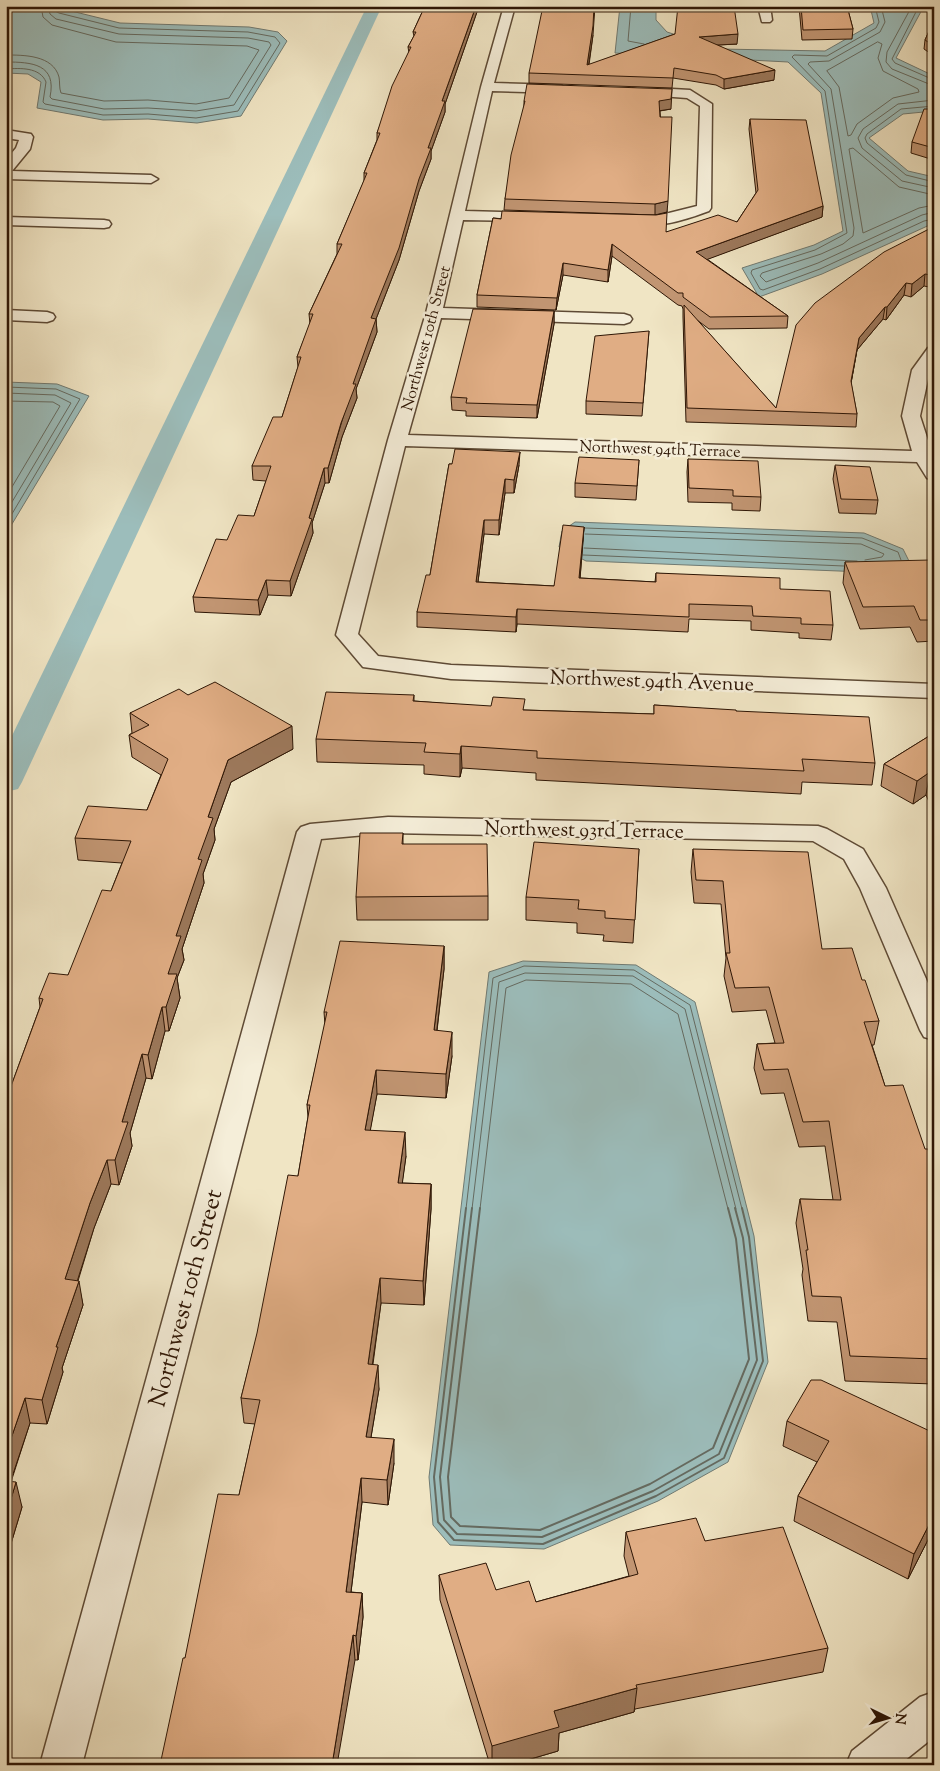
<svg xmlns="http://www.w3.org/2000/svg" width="940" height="1771" font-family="'Sorts Mill Goudy',serif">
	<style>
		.water { fill: #9cbdbb; stroke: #707a72 }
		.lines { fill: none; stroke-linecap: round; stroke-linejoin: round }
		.shore-far1 { stroke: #656a60; stroke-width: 1 }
		.shore { stroke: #656a60; stroke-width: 2 }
		.canal { fill: #9cbdbb; fill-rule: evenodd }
		.minor-casing { stroke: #5e4a35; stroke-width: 3 }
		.minor { fill: #f5eed9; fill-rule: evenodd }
		.wall { fill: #c19572; stroke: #2e1605 }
		.shaded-wall { fill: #9d795c; stroke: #2e1605 }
		.building { fill: #e0ad84; stroke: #2e1605 }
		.labels { text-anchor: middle; stroke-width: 5; stroke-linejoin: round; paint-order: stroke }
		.far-street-label { font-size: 16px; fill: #2e1605; stroke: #f5eed9 }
		.street-label { font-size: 20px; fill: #2e1605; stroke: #f5eed9 }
		.near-street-label { font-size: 24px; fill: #2e1605; stroke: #f5eed9 }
	</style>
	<rect width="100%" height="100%" fill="#f0e5c4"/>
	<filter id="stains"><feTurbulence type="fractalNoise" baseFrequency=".004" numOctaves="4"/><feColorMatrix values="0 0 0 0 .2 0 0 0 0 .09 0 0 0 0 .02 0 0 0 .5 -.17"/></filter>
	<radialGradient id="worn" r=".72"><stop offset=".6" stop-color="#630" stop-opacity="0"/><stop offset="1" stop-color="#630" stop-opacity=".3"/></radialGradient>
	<path class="water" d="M6 6H51L120 23 249 27 278 32 287 41 241 116 197 123 148 119 103 120 37 108 41 82 28 74 6 73Z
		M620 6H656V20L667 32 721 49 825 51 874 23 870 6H924L896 58 934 76V111L903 114 869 138 908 171 934 177V223L822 274 759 297 742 268 814 245 843 231 821 93 788 62 615 53Z
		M6 382 57 384 89 396 6 534Z
		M575 522 864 533 903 549 910 563 864 572 586 561 559 547 562 531Z
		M523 961 636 965 695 1002 754 1236 768 1362 728 1462 658 1501 544 1549 450 1545 433 1525 429 1477 489 972Z"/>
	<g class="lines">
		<path class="shore-far1" d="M631 6 628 41 644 44
			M875 6 879 22 876 28 827 56 794 55 792 57 825 91 847 233 815 250 752 270 751 273 760 289 763 290 820 269 924 221 934 219
			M881 6 885 22 880 32 829 61 810 62 808 64 831 89 854 228 853 236 843 244 821 254 762 273 760 276 766 282 818 263 922 215 934 212
			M912 6 887 52 886 62 892 69 934 86
			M919 6 892 59 895 63 934 80
			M878 42 882 44 878 58 883 71 918 89 919 92 893 98 857 124 851 135 848 136 839 87 827 71Z
			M6 55C24 55 53 55 59 77 60 82 59 88 61 93L104 101 148 100 196 104 229 98 259 50 247 46 116 42 52 25 43 17 41 6
			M6 62C32 62 57 64 50 97L52 99 104 109 148 108 196 111 234 105 271 45 269 42 248 38 119 34 56 19 50 14 48 6
			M6 69C20 68 40 67 46 82L43 102 45 104 103 115 148 114 196 118 238 111 280 43 275 37 248 32 119 28 59 13 55 11V6
			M934 100 898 104 863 129 858 138 862 148 902 181 934 188
			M934 106 901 109 867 134 865 138 867 143 906 175 934 182
			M934 195 899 187 853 148 849 149 863 233 919 208 934 205
			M6 387 56 389 80 399 6 524
			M6 393 55 395 71 403 6 512
			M6 401 53 402 60 406 6 497
			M585 528 862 538 898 552 901 560
			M585 534 861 544 884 554 882 557 865 560
			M584 548 857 561
			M583 555 844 566
			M466 1209 493 978 524 966 634 970 690 1005 742 1209
			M472 1209 499 982 525 973 633 976 685 1009 736 1209
			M480 1209 506 988 526 980 631 984 678 1014 728 1209"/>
		<path class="shore" d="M466 1208 434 1477 438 1522 454 1540 543 1544 656 1496 724 1458 763 1361 749 1237 742 1208
			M472 1208 440 1477 444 1520 457 1534 542 1537 653 1491 719 1454 757 1360 743 1238 735 1208
			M480 1208 448 1477 451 1517 460 1526 540 1530 650 1484 713 1448 749 1359 736 1239 728 1208"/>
		<path class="canal" d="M367 6H382L22 782 18 789 6 792V748Z"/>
		<g class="minor-casing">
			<path id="minor" d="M504 6H515L494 83 561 85 567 89 561 93 492 91 465 211 536 213 541 214 543 217 541 220 536 221 463 220 443 308 624 314 630 316 632 319 630 322 624 324 441 318 408 435 912 451 902 416 912 370 928 348 934 347V364L930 370 920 416 934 459V480L927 478 917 462 405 446 358 634 378 656 451 665 934 684V698L451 679 363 667 336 635 388 440 426 313 481 87Z
				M758 6H770L772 20 770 22H762Z
				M637 87 690 90 712 104 711 208 709 211C685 220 654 230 628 223L626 220 628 217 633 216 669 213 697 206 700 106 687 98 633 94 631 91 633 88Z
				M6 130 31 134 33 137 30 149 12 171 151 175 158 179 151 183 6 179V160L16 148 19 140 6 138Z
				M6 217 104 220 109 221 111 224 109 227 104 228 6 225Z
				M6 310 47 312 53 314 55 317 53 320 47 322 6 320Z
				M388 817 818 826 827 829 863 849 886 888 934 997V1040L924 1037 920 1030 860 888 844 859 813 841 388 833 321 839 82 1765H40L297 832 301 827 310 824Z
				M934 1692V1737L899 1765H846L852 1751 920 1697Z"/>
		</g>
		<use href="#minor" class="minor"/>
	</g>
	<path class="wall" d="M425 6H479L445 104V112L431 151V159L419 191 399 260 376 319 377 332 356 389 357 398 342 437 329 483H325L312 523 313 533 291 596 268 595 260 615 195 612 193 597 227 540 254 516 266 481 253 480 252 466 282 417 298 367 297 357 310 324 309 314 337 254V244L364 181V173L377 140V133L409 53 408 47 414 36 413 32Z
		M799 6H847L853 29 852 39 802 40Z
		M934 20V56L924 49 925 40Z
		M675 34 737 44 718 45 774 80 724 89 716 85 673 78 672 88 529 83V73L593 35 589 65Z
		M524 101 671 109 660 111 667 212 655 215 504 210 505 199 524 107Z
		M934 109V160L911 153 912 142Z
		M750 119 823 206 822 217 707 259 788 316 787 328 709 329 697 320 776 408 934 228V283L929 287 924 286 911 297 904 295 886 320 883 319 857 350 851 383 857 414 856 427 686 422 683 317V309L682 306 678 305 612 256 608 282 563 275 556 310 477 307V295L493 218 666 232 737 222 756 193 749 129Z
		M554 311V324L537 418 466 416V411L452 410 451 397Z
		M649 331 642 416 586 414V401Z
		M688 459 761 497 760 511 732 510V503L688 502 687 472Z
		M639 460 636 500 575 497V483Z
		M449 464 519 465 514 493H505L499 535 484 534 478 582 554 586 584 527 580 578 655 582 656 573 780 589 833 625 831 640 799 638V633L751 630V621L689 619 688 632 517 624 516 632 417 627V612L430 575Z
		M835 466 878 500 876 514 839 513 833 479Z
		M845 562 934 569V641L917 642 910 627 860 629 843 583Z
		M188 695 293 749 231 782 214 829 215 840 203 874 204 883 182 949 184 960 177 978 180 998 169 1031H165L152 1079 146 1078 130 1133 132 1146 119 1185 111 1184 94 1228 78 1281 83 1305 62 1368 63 1372 47 1424 30 1423 11 1482 22 1507 7 1557H6V1100L40 1007 39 998 68 975 111 891 122 863 78 860 75 838 147 810 161 775 132 757 129 735 132 733 130 713Z
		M414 695V701L525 710 654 714V705L736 711 875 763 872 785 802 782 801 794 536 780V773L462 768 460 777 424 774V765L317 762 316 739Z
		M934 733V813L926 795 913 804 881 786 884 764Z
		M403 833V844L488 896V920H357L356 897Z
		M639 849 633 943 603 941 604 935 577 933V923L526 920V897Z
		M693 849 862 980 879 1021 874 1045H872L885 1086 934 1173V1384L845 1381 837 1322 808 1321 802 1275 803 1269 796 1223 800 1199 833 1200 825 1146 799 1147 784 1093 761 1094 754 1068 757 1044 775 1043 766 1010 732 1012 724 976 726 958 721 904 694 903 691 872Z
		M444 946V969L437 1031 452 1056 446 1098 377 1094 370 1130 406 1156 402 1183 431 1184V1209L424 1305 381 1303 373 1364 379 1389 371 1437 394 1463 388 1505 362 1502 351 1592 362 1593 363 1617 358 1660 185 1658 239 1495 255 1424 244 1423 241 1398 298 1176 308 1117 307 1105 325 1025 324 1012Z
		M787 1421 934 1433V1528L908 1579 794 1521 798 1496 817 1462 783 1446Z
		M626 1532 705 1541 828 1648 823 1672 635 1709 634 1712 559 1733 558 1751 510 1765H490L440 1600 439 1575 496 1590 536 1602 629 1576 624 1556Z"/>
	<path class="shaded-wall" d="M476 6H479L445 104V112L431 151V159L419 191 399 260 376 319 377 332 356 389 357 398 342 437 329 483 328 468 353 384 371 318 428 148 442 101Z
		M595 6 593 35 587 75V65Z
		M738 34 737 44 698 46 699 37Z
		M775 70 774 80 724 89V79Z
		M672 89 671 109 658 111 659 101Z
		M668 201 667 212 655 215V204Z
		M823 206 822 217 695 264 696 252Z
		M612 244V256L608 282V270Z
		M563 263V275L556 310 557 298Z
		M934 272V283L929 287 931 275Z
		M925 274 924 286 911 297 912 284Z
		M906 283 904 295 886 320 887 307Z
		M885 307 883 319 857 350 849 394 859 338Z
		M554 311V324L537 418V405Z
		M520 452 519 465 514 493V480Z
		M324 468 325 483 312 523 313 533 291 596 290 581Z
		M505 479V493L499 535V520Z
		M484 520V534L476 597V582Z
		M584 527 583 541 579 592V578Z
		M266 580 268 595 260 615 258 600Z
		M517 609V624L516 632V617Z
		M292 726 293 749 231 782 214 829 215 840 203 874 204 883 182 949 184 960 177 978 180 998 169 1031 166 1007 168 974 176 936 198 859 208 817 228 760Z
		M461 746 462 768 460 777V754Z
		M930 772 926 795 913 804 917 781Z
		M444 946V969L434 1054V1030Z
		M162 1007 165 1031 152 1079 148 1055Z
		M452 1032V1056L446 1098V1074Z
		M142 1054 146 1078 130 1133 132 1146 119 1185 115 1160 122 1122Z
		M376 1070 377 1094 366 1154 365 1130Z
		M405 1132 406 1156 399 1208 398 1183Z
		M107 1160 111 1184 94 1228 70 1304 65 1279 90 1203Z
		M431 1184V1209L424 1305 423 1281Z
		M380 1278 381 1303 369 1388 368 1364Z
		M79 1281 83 1305 62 1368 63 1372 47 1424 42 1400 56 1347Z
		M378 1365 379 1389 367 1461 366 1437Z
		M25 1398 30 1423 6 1495V1453Z
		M394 1439V1463L388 1505 387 1480Z
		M361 1478 362 1502 348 1616 346 1592Z
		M16 1482 22 1507 7 1557 6 1552V1516Z
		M934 1515V1528L908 1579 914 1554Z
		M362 1593 363 1617 358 1660 356 1636Z
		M353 1635 355 1660 337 1765H332Z
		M637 1688 634 1712 559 1733 558 1751 510 1765H492V1746L554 1711Z"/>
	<path class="building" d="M425 6H476L442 101H445L428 148H431L419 179 399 248 371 318 376 319 353 384H356L341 423 328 468H324L309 518 312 519 290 581 266 580 258 600 193 597 216 539 227 540 238 515 254 516 271 466H252L273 417H282L301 357H297L313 314H309L342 244H337L367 173H364L380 133H377L392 86 411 47H408L416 32H413Z
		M543 6H594L593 26 587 65 675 34 678 6H734L738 34 699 37 775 70 724 79 716 75 674 68 673 78 529 73Z
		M801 6H847L853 29 803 30Z
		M934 20V46L925 40Z
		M527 84 672 89 671 99 659 101 660 117H672L668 201 655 204 505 199 511 155 525 101H524Z
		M924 109H934V148L912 142Z
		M750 119 806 120 823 206 696 252 788 316 710 317 683 297V293H678L612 244 608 270 563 263 557 298 477 295 493 218 501 219 502 211 656 215 667 213 666 232 718 215 737 222 758 190Z
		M931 228H934V272L931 275 925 274 912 284 906 283 887 307H885L859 338 851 381 857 414 687 408 684 305 776 408 796 325 815 303 884 252Z
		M473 309 554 311 537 405 466 403 467 398 451 397Z
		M649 331 643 403 586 401 595 336Z
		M455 449 520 452 514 480 505 479 499 520H484L476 582 554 586 563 525 584 527 579 578 656 582V573L780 578V589L830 591 833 625 801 624V618L753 616 752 606 689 604V617L517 609 516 617 417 612 426 575H430L449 464H452Z
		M579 457 639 460 637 486 575 483Z
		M688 459 758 461 761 497 733 496V490L689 488Z
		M835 465 870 467 878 500 841 499Z
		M930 560 934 569V620H920L914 606 863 607 845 562Z
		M215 682 292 726 228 760 208 817 213 818 198 859 202 860 176 936H181L168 974H177L166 1007H162L148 1055 142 1054 122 1122H128L115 1160H107L90 1203 65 1279 79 1281 56 1347H58L42 1400 25 1398 6 1453V1100L43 999 39 998 49 973 68 975 102 890 111 891 131 841 75 838 88 806 147 810 168 759 129 735 149 725 130 713 179 689 188 695Z
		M326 692 414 695 413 701 491 706 493 697 525 699 523 710 654 714V705L736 710V711L869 717 875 763 802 759 804 771 537 758V751L461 746 460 754 424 752 426 743 316 739Z
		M934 733V781L930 772 917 781 884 764Z
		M360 833H403L402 844H487L488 896 356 897Z
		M534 842 639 849 635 920 605 918V911L578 909 579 900 526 897Z
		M693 849 808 852 822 949 852 948 862 980H865L879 1021 864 1022 885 1086 903 1085 925 1149H928L934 1173V1359L850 1356 841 1297 812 1296 806 1250H808L800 1199 841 1200 829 1121 803 1122 788 1069 764 1070 757 1044 784 1043 769 987 735 988 726 953H730L723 881 696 880Z
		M340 941 444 946 434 1030 452 1032 446 1074 376 1070 365 1130 405 1132 398 1183 431 1184 423 1281 380 1278 368 1364 378 1365 366 1437 394 1439 387 1480 361 1478 346 1592 362 1593 356 1636 353 1635 332 1765H334H160L183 1658H185L218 1494 239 1495 260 1400 241 1398 257 1333 288 1175 298 1176 310 1105H307L327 1012H324Z
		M811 1380H821L934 1433V1515L914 1554 798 1496 829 1441 787 1421Z
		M6 1481 16 1482 6 1516Z
		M696 1518 705 1541 783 1527 828 1648 636 1685 637 1688 554 1711 559 1727 492 1746 439 1575 486 1563 496 1590 529 1581 536 1602 638 1574 626 1532Z"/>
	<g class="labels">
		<g class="far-street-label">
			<text transform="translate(425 338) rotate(-75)" y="6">Northwest 10th Street</text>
			<text transform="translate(660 448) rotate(2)" y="6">Northwest 94th Terrace</text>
		</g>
		<g class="street-label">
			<text transform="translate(652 680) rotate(2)" y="7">Northwest 94th Avenue</text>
			<text transform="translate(584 829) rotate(1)" y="7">Northwest 93rd Terrace</text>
		</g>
		<g class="near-street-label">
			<text transform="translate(185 1298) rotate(-75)" y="8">Northwest 10th Street</text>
		</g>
	</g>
	<rect width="940" height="1771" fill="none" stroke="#f0e5c4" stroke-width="25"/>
	<rect x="8" y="8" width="925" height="1756" fill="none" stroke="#2e1605" stroke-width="2.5"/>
	<rect x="12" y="12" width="915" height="1746" fill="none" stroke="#2e1605"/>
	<g transform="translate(888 1718) rotate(95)" stroke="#f5eed9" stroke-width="4" paint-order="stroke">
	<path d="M0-4L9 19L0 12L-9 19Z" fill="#2e1605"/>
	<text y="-8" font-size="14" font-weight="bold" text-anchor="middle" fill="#2e1605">N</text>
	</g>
	<rect width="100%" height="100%" filter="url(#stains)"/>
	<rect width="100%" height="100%" fill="url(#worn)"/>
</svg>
